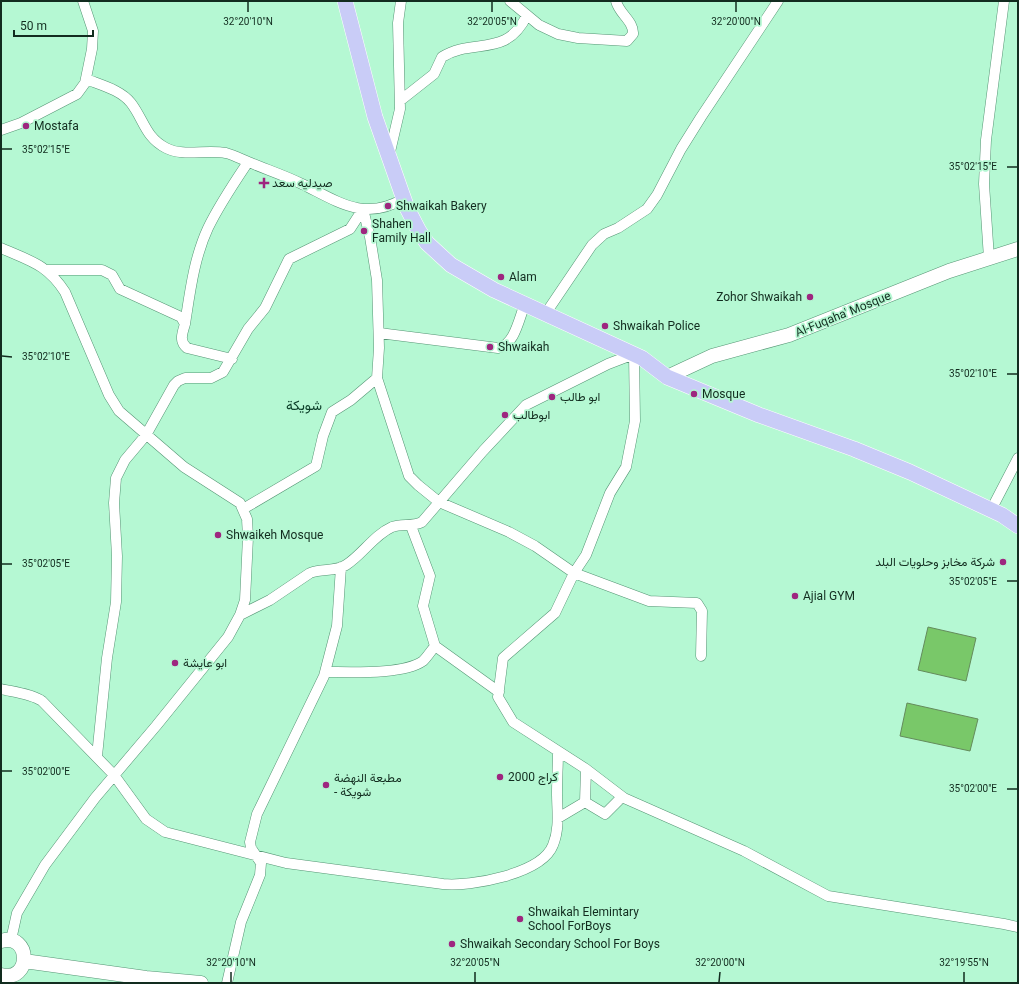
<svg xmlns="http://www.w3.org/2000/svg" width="1019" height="984" font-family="Roboto,Vazirmatn,sans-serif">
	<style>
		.building { fill: #79c869; stroke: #648b5c }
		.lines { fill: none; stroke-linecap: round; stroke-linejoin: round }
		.street-casing { stroke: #559574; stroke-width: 11 }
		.secondary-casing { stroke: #559574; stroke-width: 15 }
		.primary-casing { stroke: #fff; stroke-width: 16 }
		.street { stroke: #fff; stroke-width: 10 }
		.secondary { stroke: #fff; stroke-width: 14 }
		.primary { stroke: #c9ccf7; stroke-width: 15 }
		.ticks { fill: none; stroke: #122c1f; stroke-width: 1.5 }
		.poi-dot { fill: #9e267f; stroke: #b5f8d3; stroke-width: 1.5 }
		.labels { text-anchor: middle; stroke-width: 3.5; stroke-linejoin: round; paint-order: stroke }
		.poi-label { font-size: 12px; fill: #122c1f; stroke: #b5f8d3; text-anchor: start }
		.street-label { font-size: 12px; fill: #122c1f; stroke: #b5f8d3 }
		.quarter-label { font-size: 14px; fill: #0e412b; stroke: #b5f8d3 }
		.ticks-label { font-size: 10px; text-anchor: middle; fill: #122c1f; stroke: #b5f8d3; stroke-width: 3.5; stroke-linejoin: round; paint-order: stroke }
	</style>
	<rect width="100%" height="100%" fill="#b5f8d3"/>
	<path class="building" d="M928 627 976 638 966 681 918 670Z
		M907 703 978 719 970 751 900 736Z"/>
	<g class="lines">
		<g class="street-casing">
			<path id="street" d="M510 1 539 25 558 34 578 38 627 41 633 34C634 21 619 14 616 1
				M86 79C101 85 121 90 131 103 144 120 145 137 166 148 183 157 207 149 226 153 234 155 243 160 251 163 268 170 286 176 302 184 337 201 364 222 403 199
				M401 100 434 74 442 57C474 37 506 59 527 15
				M1 130 21 123 77 94 85 83 92 49 93 31 83 1
				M389 156 400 109 398 23 401 1
				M363 209 370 237 377 280 379 348 377 378 409 476 418 485 439 502 509 532 535 546 574 573 649 601 697 603 702 611 701 656
				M1 248C30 261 47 264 65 292L109 395 119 411 184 467 240 503 247 519 248 537 245 600 240 615 228 637 156 726 95 798 45 865 17 913 11 940
				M989 258 984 184 986 140 1004 1
				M47 270H102L112 275 120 289 181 317 185 324C182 334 179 341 187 348L232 359
				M546 313 592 245 604 234 618 228 647 209 657 195 681 149 701 117 778 1
				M185 324C190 292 194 258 208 228 219 205 234 183 248 162
				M379 333 498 348C515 345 519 318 525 304
				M243 509 316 466 323 436 332 412 351 400 377 378
				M991 510 1018 458
				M240 615 270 600 310 573C322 568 335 572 346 565 362 555 374 535 392 527 402 523 412 527 422 522L483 451 526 405 608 364 634 354 635 421 626 467 610 493 586 555 574 573 555 613 503 658 498 697 513 722 586 769 624 798 744 851 828 896 1004 924 1018 927
				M435 646 499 692
				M325 672C350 672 403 675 423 661 427 657 431 651 435 646L423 606 430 576 411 526
				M1 689C14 692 32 694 42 701L114 775 146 819 165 832 286 863 443 884C470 887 542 874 553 845 560 828 557 811 557 793 557 779 558 765 558 751
				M97 756 107 658 116 602 117 556 114 503 116 478 125 460 146 435 174 385 178 381 185 378H211L223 372 248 329 265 308 289 259 350 229 363 209
				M586 769 585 802 605 814 620 799 624 798
				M558 818 585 802
				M227 983 241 922 260 875 261 863 251 848 250 842 257 814 324 676 337 626 341 567"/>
		</g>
		<g class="secondary-casing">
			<path id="secondary" d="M667 377 712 356 789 335 949 271 1018 249
				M1 941C31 932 32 983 1 975
				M24 961 146 978 201 983"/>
		</g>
		<g class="primary-casing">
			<path id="primary" d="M345 1 375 117 407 208 419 231 427 243 451 265 494 290 642 358 667 377 759 415 854 449 910 472 1002 515 1018 526"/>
		</g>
		<use href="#street" class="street"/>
		<use href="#secondary" class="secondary"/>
		<use href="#primary" class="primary"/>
	</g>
	<path class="ticks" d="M248 12V2M492 12V2M736 12V2M2 149H12M1007 167H1017M2 356 12 357M1007 374H1017M2 564H12M1007 581H1017M2 771H12M1007 789H1017M231 982V972M475 982V972M719 982 720 972M964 982V972"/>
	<g class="poi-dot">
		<circle cx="26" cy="126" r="4"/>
		<path d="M262 177h4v4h4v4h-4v4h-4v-4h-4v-4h4z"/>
		<circle cx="388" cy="206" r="4"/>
		<circle cx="364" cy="231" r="4"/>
		<circle cx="501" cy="277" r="4"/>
		<circle cx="810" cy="297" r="4"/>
		<circle cx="605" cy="326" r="4"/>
		<circle cx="490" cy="347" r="4"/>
		<circle cx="694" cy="394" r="4"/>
		<circle cx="552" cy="397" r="4"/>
		<circle cx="505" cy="415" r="4"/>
		<circle cx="218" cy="535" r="4"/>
		<circle cx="1003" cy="562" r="4"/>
		<circle cx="795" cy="596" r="4"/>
		<circle cx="175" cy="663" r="4"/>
		<circle cx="500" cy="777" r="4"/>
		<circle cx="326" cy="785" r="4"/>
		<circle cx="520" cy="919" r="4"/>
		<circle cx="452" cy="944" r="4"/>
	</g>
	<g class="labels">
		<g class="poi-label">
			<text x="34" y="130">Mostafa</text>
			<text x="272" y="187">صيدليه سعد</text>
			<text x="396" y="210">Shwaikah Bakery</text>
			<text x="372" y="228">Shahen<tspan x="372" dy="14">Family Hall</tspan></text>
			<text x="509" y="281">Alam</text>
			<text x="802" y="301" text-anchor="end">Zohor Shwaikah</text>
			<text x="613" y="330">Shwaikah Police</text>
			<text x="498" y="351">Shwaikah</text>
			<text x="702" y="398">Mosque</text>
			<text x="560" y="401">ابو طالب</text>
			<text x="513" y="419">ابوطالب</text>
			<text x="226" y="539">Shwaikeh Mosque</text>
			<text x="995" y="566" text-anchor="end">شركة مخابز وحلويات البلد</text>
			<text x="803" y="600">Ajial GYM</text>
			<text x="183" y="667">ابو عايشة</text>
			<text x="508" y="781">كراج 2000</text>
			<text x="334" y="782">مطبعة النهضة<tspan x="334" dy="14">- شويكة</tspan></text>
			<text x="528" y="916">Shwaikah Elemintary<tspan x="528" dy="14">School ForBoys</tspan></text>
			<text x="460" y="948">Shwaikah Secondary School For Boys</text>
		</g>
		<g class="street-label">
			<text transform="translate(843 314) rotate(-22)" y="4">Al-Fuqaha' Mosque</text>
		</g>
		<g class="quarter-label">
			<text x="304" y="410">شويكة</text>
		</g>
	</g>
	<g class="ticks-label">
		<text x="492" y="25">32°20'05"N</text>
		<text x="736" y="25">32°20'00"N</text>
		<text x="248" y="25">32°20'10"N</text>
		<text x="46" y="153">35°02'15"E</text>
		<text x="973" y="170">35°02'15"E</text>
		<text x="46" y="360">35°02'10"E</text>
		<text x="973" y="377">35°02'10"E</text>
		<text x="46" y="567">35°02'05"E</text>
		<text x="973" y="585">35°02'05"E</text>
		<text x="46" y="775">35°02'00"E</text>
		<text x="973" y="792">35°02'00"E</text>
		<text x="231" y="966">32°20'10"N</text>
		<text x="475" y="966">32°20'05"N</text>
		<text x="720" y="966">32°20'00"N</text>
		<text x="964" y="966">32°19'55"N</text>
	</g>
	<rect width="1019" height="984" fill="none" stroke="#122c1f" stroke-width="4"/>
	<path d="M14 30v6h79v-6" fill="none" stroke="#122c1f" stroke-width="2"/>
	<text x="20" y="30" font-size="12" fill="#122c1f" stroke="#b5f8d3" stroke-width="3" paint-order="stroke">50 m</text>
</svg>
